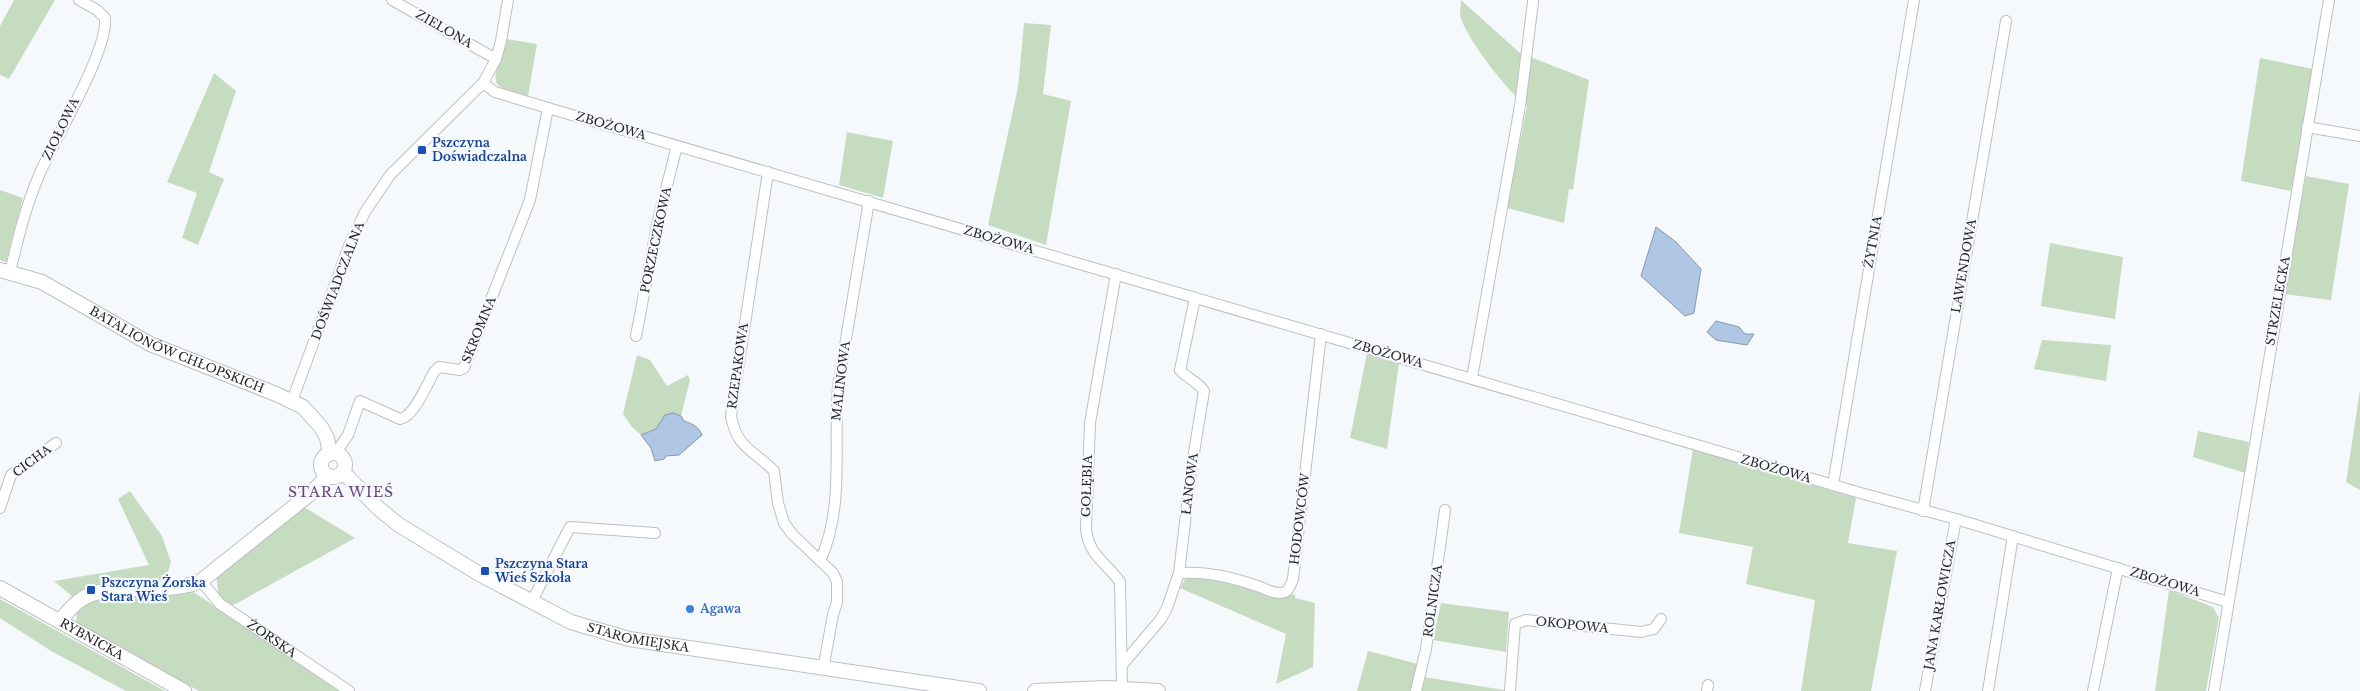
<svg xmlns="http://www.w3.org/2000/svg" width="2360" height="691" font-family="'Libre Baskerville',serif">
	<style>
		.green { fill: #c6dcc1 }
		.water { fill: #afc7e4; stroke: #8697ab }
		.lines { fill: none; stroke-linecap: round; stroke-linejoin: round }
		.street-casing { stroke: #bdc0c3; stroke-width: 12 }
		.secondary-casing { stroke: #bdc0c3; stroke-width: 16 }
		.street { stroke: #fff; stroke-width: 10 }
		.secondary { stroke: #fff; stroke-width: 14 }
		.transit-dot { fill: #1a4fb4; stroke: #f6f9fc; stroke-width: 2 }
		.shop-dot { fill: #3f7fe0; stroke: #f6f9fc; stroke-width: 2 }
		.labels { text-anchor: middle; stroke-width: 4.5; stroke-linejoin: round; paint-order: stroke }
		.street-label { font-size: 12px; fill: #252627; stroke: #f6f9fc }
		.transit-label { font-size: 12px; font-weight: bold; fill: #164399; stroke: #f6f9fc; text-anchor: start }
		.shop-label { font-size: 12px; font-weight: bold; fill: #366cbe; stroke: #f6f9fc; text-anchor: start }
		.neighbourhood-label { font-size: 14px; letter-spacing: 1px; fill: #64437e; stroke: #f6f9fc }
	</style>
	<rect width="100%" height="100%" fill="#f6f9fc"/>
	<path class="green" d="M14 0H55L9 79 0 75V26Z
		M1461 0 1520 53 1589 80 1573 190 1569 189 1564 223 1507 208 1527 106C1507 91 1470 43 1461 19 1459 14 1461 6 1461 0Z
		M1024 23 1051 25 1043 94 1071 101 1046 245 988 225 1018 87Z
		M507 39 537 44 528 96C520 93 504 91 498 85 490 78 504 49 507 39Z
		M2260 58 2313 69 2291 191 2241 181Z
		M214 73 236 91 209 172 224 179 198 245 182 238 197 193 167 182Z
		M847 132 893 141 883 198 839 185Z
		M2306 176 2349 184 2331 300 2284 294Z
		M0 190 23 198 6 262 0 260Z
		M2050 243 2123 257 2115 319 2041 306Z
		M2042 340 2111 345 2106 381 2034 369Z
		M1367 353 1399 363 1387 449 1350 438Z
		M637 355 650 360 667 386 688 375 690 380 681 416 673 413 666 415 656 429 641 435 632 427 623 414Z
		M2360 390V490L2346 482Z
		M2198 431 2249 442 2245 473 2193 457Z
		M1693 449 1856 498 1848 543 1897 551 1871 691H1801L1815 600 1746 584 1753 547 1679 533Z
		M130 491 162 536 171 562 165 582 88 588 74 598 54 581 149 565 118 499Z
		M304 507 355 538 230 607 219 599 216 575Z
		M1194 577 1238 583 1276 597 1295 594V598L1315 603 1313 667 1276 684 1286 634 1180 588 1185 579Z
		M2169 590 2213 607 2219 618 2206 691H2155Z
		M192 591 340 691H199L76 622 77 613 82 606 97 598Z
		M0 599 165 691H126L51 651 0 618Z
		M1441 603 1509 612 1506 652 1433 640Z
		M1368 651 1418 664 1411 691H1357Z
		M1424 677 1504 690V691H1420Z"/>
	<path class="water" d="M1656 227 1676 242 1701 269 1694 313 1685 316 1641 276Z
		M1716 321 1739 327 1745 334H1754L1747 345 1716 340 1707 332Z
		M673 413 681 416 684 421C693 424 699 427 702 435L679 455 666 456 664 459 655 461 651 448 641 435 656 429 665 415Z"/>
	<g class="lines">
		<g class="street-casing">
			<g id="street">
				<path d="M392 0 496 59"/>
				<path d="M483 83 495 92 548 108 1857 492 1956 519 2228 602"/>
				<path d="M2307 127 2360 136"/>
				<path d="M768 172 731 416C737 449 754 450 774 471L778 503 784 523 792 534 833 573 837 582V602L833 615 823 669"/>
				<path d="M10 272C18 238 26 205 40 173 55 138 108 52 105 18L97 10 79 0"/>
				<path d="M1116 274 1090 423 1086 529C1089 556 1106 562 1120 582L1122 688"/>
				<path d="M636 336 658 220 677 146"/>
				<path d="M1472 378 1520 106 1533 2"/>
				<path d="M292 401 349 246 365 212 390 175 483 83 496 59 501 41 508 0"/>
				<path d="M335 454 348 435 360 401 400 419C414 417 427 384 434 372L439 367 460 370 464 368 530 200 548 108"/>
				<path d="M1833 485 1914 0"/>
				<path d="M0 508 11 475 56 443"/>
				<path d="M1923 511 2006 21"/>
				<path d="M820 561C845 507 833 445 838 387L869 201"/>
				<path d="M1179 573C1208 571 1235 578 1263 588 1269 591 1278 595 1285 592 1290 589 1291 584 1293 579L1321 334"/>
				<path id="s1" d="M201 581 220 604 349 691"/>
				<path d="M531 603 570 527 655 533"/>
				<path d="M1122 665 1161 619 1167 608 1179 573 1191 471 1204 391C1197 381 1188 379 1180 370L1195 298"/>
				<path d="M1416 691 1426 649 1445 510"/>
				<path d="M1510 691 1515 624 1526 620 1641 632 1654 629 1661 619"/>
				<path d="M1707 691 1708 685"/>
				<path d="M1925 691 1956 519"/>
				<path d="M1988 691 2013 536"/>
				<path d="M2093 691 2118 568"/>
				<path d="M2214 691 2329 0"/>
			</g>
		</g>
		<g class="secondary-casing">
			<g id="secondary">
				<path id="s2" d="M0 270 42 282 150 344 276 394 303 407 321 427 327 438 330 454"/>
				<circle cx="333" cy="465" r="12"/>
				<path id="s3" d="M343 472 378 508 399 525 481 575 571 622 629 639 979 691"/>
				<path id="s4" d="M0 588 184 691"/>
				<path d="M60 621C67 613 73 604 82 599 108 581 166 596 201 581L311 493 328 476"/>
				<path d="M1035 691 1106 688 1158 691"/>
			</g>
		</g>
		<use href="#street" class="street"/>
		<use href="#secondary" class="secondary"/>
	</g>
	<g class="transit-dot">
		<rect x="417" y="145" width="10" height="10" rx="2.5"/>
		<rect x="480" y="566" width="10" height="10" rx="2.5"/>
		<rect x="86" y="585" width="10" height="10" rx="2.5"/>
	</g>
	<circle class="shop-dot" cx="690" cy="609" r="5"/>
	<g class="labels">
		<g class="street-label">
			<text transform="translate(444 29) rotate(30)" y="4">ZIELONA</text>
			<text transform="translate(611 126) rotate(16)" y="4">ZBOŻOWA</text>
			<text transform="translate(61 129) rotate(-64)" y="4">ZIOŁOWA</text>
			<text transform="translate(656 240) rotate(-78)" y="4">PORZECZKOWA</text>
			<text transform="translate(999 240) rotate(16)" y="4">ZBOŻOWA</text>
			<text transform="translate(1873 242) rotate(-80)" y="4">ŻYTNIA</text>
			<text transform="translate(1964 266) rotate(-80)" y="4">LAWENDOWA</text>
			<text transform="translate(338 281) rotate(-69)" y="4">DOŚWIADCZALNA</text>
			<text transform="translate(2278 301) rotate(-80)" y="4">STRZELECKA</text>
			<text transform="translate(479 330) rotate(-68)" y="4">SKROMNA</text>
			<text dy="4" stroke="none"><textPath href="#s2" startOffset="195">BATALIONÓW CHŁOPSKICH</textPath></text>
			<text transform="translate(1388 354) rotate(16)" y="4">ZBOŻOWA</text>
			<text transform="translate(738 366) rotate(-82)" y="4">RZEPAKOWA</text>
			<text transform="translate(841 381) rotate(-83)" y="4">MALINOWA</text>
			<text transform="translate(32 461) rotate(-37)" y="4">CICHA</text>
			<text transform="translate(1776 469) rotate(16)" y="4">ZBOŻOWA</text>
			<text transform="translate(1190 484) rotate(-83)" y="4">ŁANOWA</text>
			<text transform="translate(1087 486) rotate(-88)" y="4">GOŁĘBIA</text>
			<text transform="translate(1300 519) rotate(-83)" y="4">HODOWCÓW</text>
			<text transform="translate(2165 582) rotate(17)" y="4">ZBOŻOWA</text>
			<text transform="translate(1433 601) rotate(-82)" y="4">ROLNICZA</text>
			<text transform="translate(1940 605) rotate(-80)" y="4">JANA KARŁOWICZA</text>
			<text transform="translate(1572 625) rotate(6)" y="4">OKOPOWA</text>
			<text dy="4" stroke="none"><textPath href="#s3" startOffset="344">STAROMIEJSKA</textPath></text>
			<text dy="4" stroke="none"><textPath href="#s4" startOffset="105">RYBNICKA</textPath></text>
			<text dy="4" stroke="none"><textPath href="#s1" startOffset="92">ŻORSKA</textPath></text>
		</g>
		<g class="transit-label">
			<text x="432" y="147">Pszczyna<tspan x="432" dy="14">Doświadczalna</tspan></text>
			<text x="495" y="568">Pszczyna Stara<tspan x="495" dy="14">Wieś Szkoła</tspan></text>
			<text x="101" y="587">Pszczyna Żorska<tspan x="101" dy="14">Stara Wieś</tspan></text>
		</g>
		<g class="shop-label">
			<text x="700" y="613">Agawa</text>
		</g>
		<g class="neighbourhood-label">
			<text x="341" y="497">STARA WIEŚ</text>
		</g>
	</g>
</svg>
